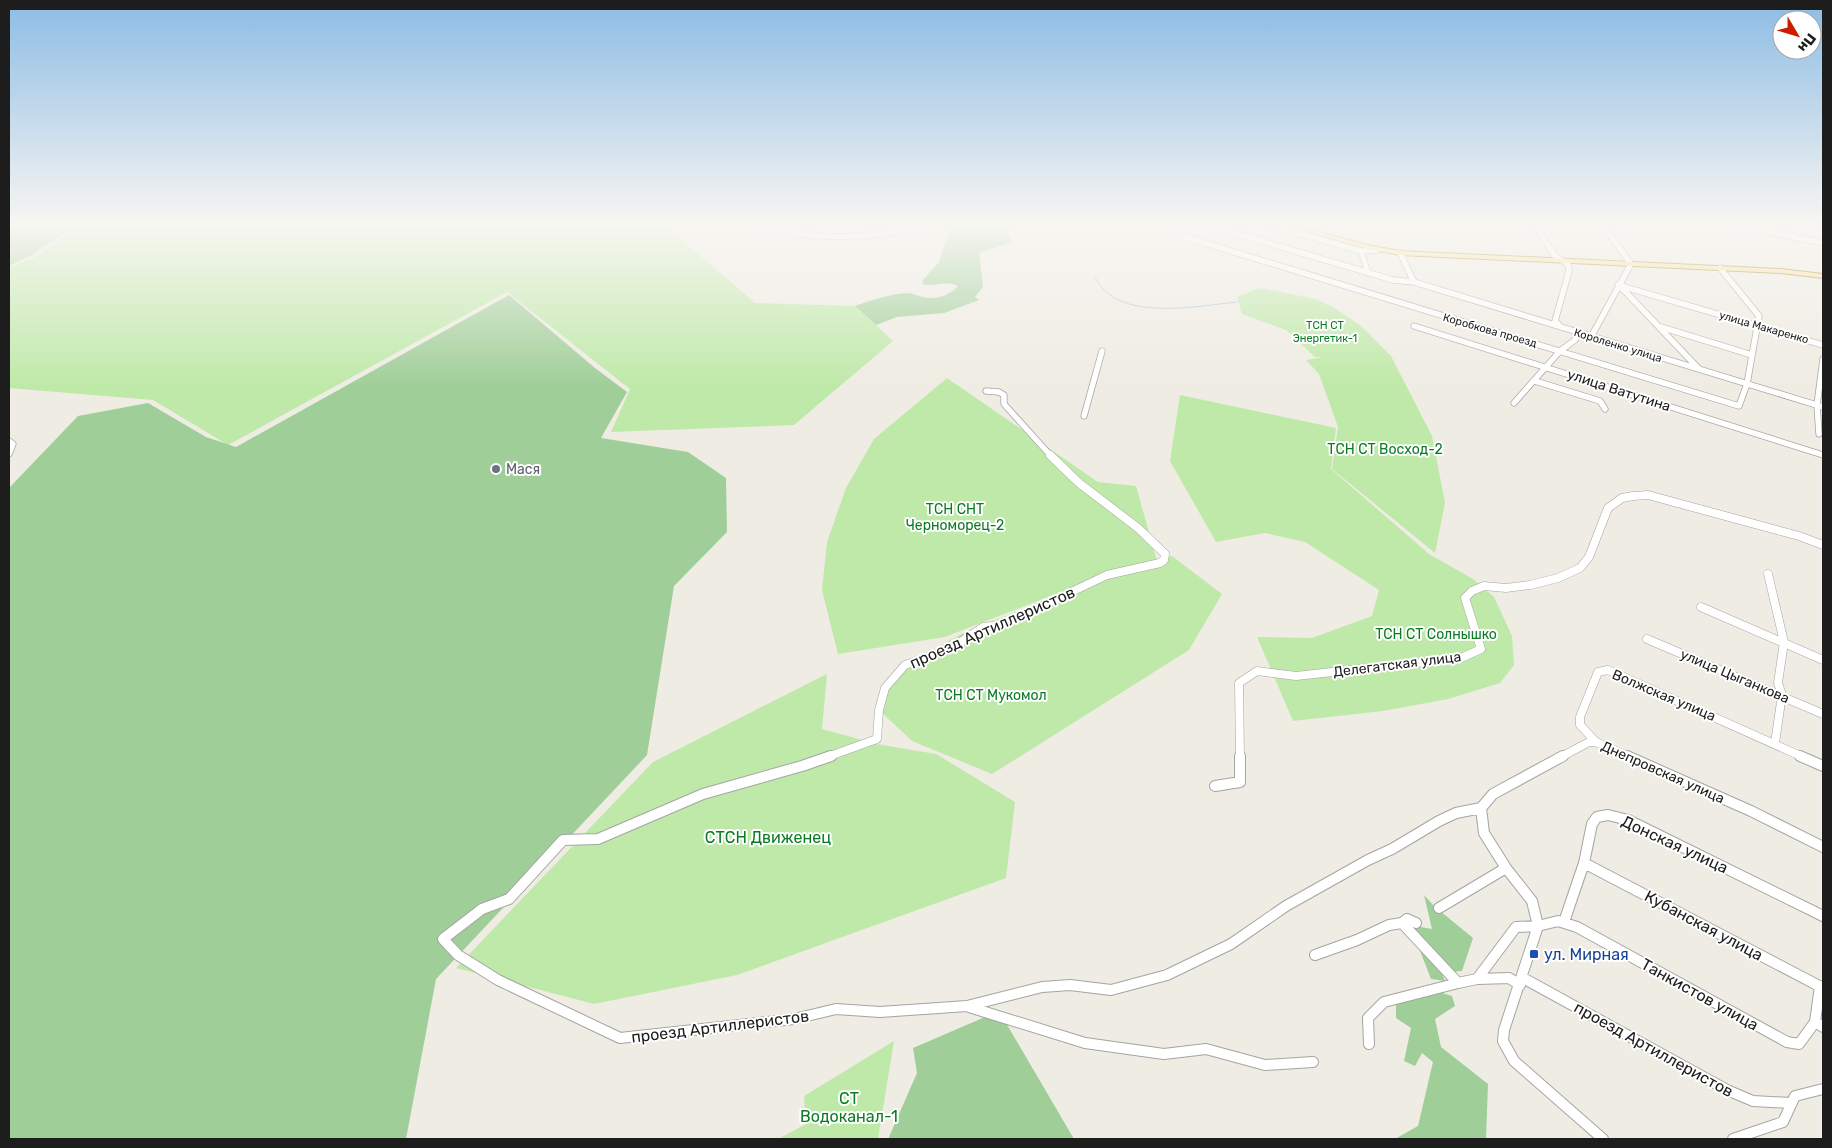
<svg xmlns="http://www.w3.org/2000/svg" width="1832" height="1148" font-family="Rubik,sans-serif">
	<style>
		.grass { fill: #bfe9a9 }
		.forest { fill: #a0ce98 }
		.lines { fill: none; stroke-linecap: round; stroke-linejoin: round }
		.stream { stroke: #a3c8dd; stroke-width: 1 }
		.minor-far2-casing { stroke: #a4a4a4; stroke-width: 7 }
		.minor-far1-casing { stroke: #a4a4a4; stroke-width: 9 }
		.minor-casing { stroke: #a4a4a4; stroke-width: 12 }
		.major-casing { stroke: #977a00; stroke-width: 2 }
		.minor-far2 { stroke: #fff; stroke-width: 5.5 }
		.minor-far1 { stroke: #fff; stroke-width: 8 }
		.minor { stroke: #fff; stroke-width: 10 }
		.major { fill: #fce09b; fill-rule: evenodd }
		.worship-dot { fill: #6b7280; stroke: #fff; stroke-width: 2 }
		.transit-dot { fill: #1a4fb4; stroke: #fff; stroke-width: 2 }
		.labels { text-anchor: middle; stroke-width: 4; stroke-linejoin: round; paint-order: stroke }
		.far-park-label { font-size: 11px; fill: #0b7c24; stroke: #fff }
		.far-street-label { font-size: 11px; fill: #1d1d1d; stroke: #fff }
		.street-label { font-size: 14px; fill: #1d1d1d; stroke: #fff }
		.park-label { font-size: 14px; fill: #0b7c24; stroke: #fff }
		.worship-label { font-size: 14px; fill: #5b616d; stroke: #fff; text-anchor: start }
		.near-street-label { font-size: 16px; fill: #1d1d1d; stroke: #fff }
		.near-park-label { font-size: 16px; fill: #0b7c24; stroke: #fff }
		.near-transit-label { font-size: 16px; fill: #164399; stroke: #fff; text-anchor: start }
	</style>
	<rect width="100%" height="100%" fill="#efece3"/>
	<path class="grass" d="M79 225H658L672 231 755 303 855 306 893 341 794 425 611 432 630 389 507 292 228 445 153 400 9 388V268L37 256Z
		M1259 288 1316 299 1331 306 1360 325 1391 356 1432 436 1445 503 1435 553 1332 469 1338 427 1319 374 1306 360 1324 357H1315L1286 330 1242 314 1237 297Z
		M947 378 1098 482 1136 486 1157 561 1172 556 1222 594 1189 650 992 774 912 741 879 710 897 670 963 633 1035 604 1140 566 1071 588 945 637 838 654 822 590 827 542 846 488 874 439Z
		M1180 395 1336 428 1331 469 1429 554 1473 579 1494 597 1512 636 1514 665 1500 683 1448 699 1383 711 1293 721 1257 637 1312 638 1372 616 1379 590 1305 542 1265 533 1216 542 1170 461Z
		M827 674 822 729 877 744 936 754 1015 802 1006 878 737 975 594 1004 456 968 653 762Z
		M894 1041 878 1139H778L806 1124 804 1096Z"/>
	<path class="forest" d="M9 225H76L32 255 9 266Z
		M963 225H1012L1008 231 1011 242C1001 247 990 248 979 253L983 287 975 297 979 300 944 313 897 317 876 325 855 306C872 300 890 294 908 293 913 293 918 296 923 297 938 300 948 296 958 286 943 279 936 288 922 284L923 280 939 262 949 232Z
		M509 295 595 368 627 392 601 438 688 452 726 478 727 532 674 586 647 755 436 979 406 1139H9V488L78 416 148 403 206 437 236 447Z
		M1424 895 1434 906 1473 938 1462 971 1442 973 1445 981 1431 979 1410 925 1432 929Z
		M1442 993 1452 996 1455 1006 1435 1019 1441 1047 1488 1084 1486 1139H1395L1418 1126 1433 1062 1422 1053 1415 1066 1404 1061 1411 1028 1396 1018V1002Z
		M999 1011 1074 1139H890L889 1137 917 1073 913 1048Z"/>
	<g class="lines">
		<path class="stream" d="M1095 277C1116 323 1196 306 1237 302"/>
		<g class="minor-far2-casing">
			<path id="minor-far2" d="M758 225C818 241 866 240 926 225
				M1183 225 1185 237 1739 406 1747 384 1759 316 1720 268
				M1207 225 1393 280 1414 282 1823 407
				M1270 225 1361 251 1377 250
				M1535 225 1555 256 1568 264 1569 271 1555 321 1559 325
				M1738 225 1823 243
				M1361 251 1368 273
				M1400 253 1414 282
				M1618 285 1823 345
				M1620 286 1698 368
				M1414 326 1823 455
				M1661 327 1752 355
				M1591 337 1631 264 1603 225
				M1535 381 1600 401 1605 409
				M986 391 999 392 1004 395V404L1051 456
				M1514 403 1560 351 1575 340 1579 333
				M1084 416 1102 351
				M1819 434 1817 405 1823 359
				M9 441 13 444 9 454"/>
		</g>
		<g class="minor-far1-casing">
			<path id="minor-far1" d="M1768 574 1784 642 1778 683 1782 695 1775 743
				M1701 607 1823 660
				M1647 639 1823 714
				M1596 742 1580 725V717L1598 672 1608 670 1803 757
				M827 757 877 739 879 710 885 688 905 665 950 649 983 627 1002 625 1107 575 1160 563 1164 560 1165 554 1138 528 1079 483 1050 455
				M1240 757 1239 683 1257 671 1296 676 1461 658 1481 649 1465 598 1472 591 1484 586 1506 588 1530 585 1558 578 1580 568 1589 557 1608 508 1622 498 1633 496 1648 495 1799 536 1823 545
				M1561 757 1589 742H1596L1630 757"/>
		</g>
		<g class="minor-casing">
			<path id="minor" d="M831 756 802 766 703 794 598 839 563 840 509 899 482 909 443 939 458 955 498 980 620 1038 794 1019 836 1009 880 1012 967 1006 1042 987 1070 985 1111 990 1167 975 1231 944 1286 906 1368 860 1392 849 1439 821 1456 813 1481 808 1493 794 1563 756
				M1627 756 1751 811 1823 847
				M1800 756 1823 766
				M1215 786 1240 782V756
				M1481 808 1484 833 1506 868
				M1584 863 1823 988
				M1439 908 1506 868 1532 901 1538 926 1558 921 1577 927 1787 1042 1799 1044 1815 1022 1823 1027
				M1564 922 1584 863 1592 824 1597 817 1608 815 1628 820 1823 916
				M1402 923 1458 983
				M1315 955 1357 940 1389 925 1402 923 1407 919 1416 923
				M1523 978 1727 1090 1753 1101 1791 1103
				M1477 979 1516 927 1538 926 1504 1030 1503 1041 1514 1061 1603 1139
				M969 1007 1085 1043 1164 1054 1206 1049 1265 1065 1313 1062
				M1815 1022 1820 986
				M1369 1044 1368 1018 1384 1002 1458 983 1477 979 1509 978 1520 985
				M1733 1139 1783 1122 1795 1096 1823 1089"/>
		</g>
		<g class="major-casing">
			<path id="major" d="M1284 225H1295L1367 245 1400 251 1781 269 1823 274V278L1781 273 1400 255 1364 248Z"/>
		</g>
		<use href="#minor-far2" class="minor-far2"/>
		<use href="#minor-far1" class="minor-far1"/>
		<use href="#minor" class="minor"/>
		<use href="#major" class="major"/>
	</g>
	<linearGradient id="sky" x2="0" y2="1"><stop stop-color="#8cbce4"/><stop offset="0.58" stop-color="#f8f6f2"/><stop offset="1" stop-color="#f8f6f2" stop-opacity="0"/></linearGradient>
	<rect width="1832" height="386" fill="url(#sky)"/>
	<circle class="worship-dot" cx="496" cy="469" r="5"/>
	<rect class="transit-dot" x="1529" y="949" width="10" height="10" rx="2.5"/>
	<g class="labels">
		<g class="far-park-label">
			<text x="1325" y="329">ТСН СТ<tspan x="1325" dy="13">Энергетик-1</tspan></text>
		</g>
		<g class="far-street-label">
			<text transform="translate(1764 327) rotate(16)" y="4">улица Макаренко</text>
			<text transform="translate(1490 330) rotate(16)" y="4">Коробкова проезд</text>
			<text transform="translate(1618 345) rotate(17)" y="4">Короленко улица</text>
		</g>
		<g class="street-label">
			<text transform="translate(1619 390) rotate(18)" y="5">улица Ватутина</text>
			<text transform="translate(1397 664) rotate(-7)" y="5">Делегатская улица</text>
			<text transform="translate(1735 676) rotate(23)" y="5">улица Цыганкова</text>
			<text transform="translate(1664 695) rotate(23)" y="5">Волжская улица</text>
			<text transform="translate(1663 772) rotate(24)" y="5">Днепровская улица</text>
		</g>
		<g class="park-label">
			<text x="1385" y="454">ТСН СТ Восход-2</text>
			<text x="955" y="514">ТСН СНТ<tspan x="955" dy="16">Черноморец-2</tspan></text>
			<text x="1436" y="639">ТСН СТ Солнышко</text>
			<text x="991" y="700">ТСН СТ Мукомол</text>
		</g>
		<g class="worship-label">
			<text x="506" y="474">Мася</text>
		</g>
		<g class="near-street-label">
			<text transform="translate(992 627) rotate(-24)" y="6">проезд Артиллеристов</text>
			<text transform="translate(1675 844) rotate(25)" y="6">Донская улица</text>
			<text transform="translate(1704 925) rotate(28)" y="6">Кубанская улица</text>
			<text transform="translate(1700 994) rotate(29)" y="6">Танкистов улица</text>
			<text transform="translate(720 1026) rotate(-7)" y="6">проезд Артиллеристов</text>
			<text transform="translate(1654 1049) rotate(29)" y="6">проезд Артиллеристов</text>
		</g>
		<g class="near-park-label">
			<text x="768" y="843">СТСН Движенец</text>
			<text x="849" y="1104">СТ<tspan x="849" dy="18">Водоканал-1</tspan></text>
		</g>
		<g class="near-transit-label">
			<text x="1544" y="960">ул. Мирная</text>
		</g>
	</g>
	<rect width="1832" height="1148" fill="none" stroke="#1d1d1d" stroke-width="20"/>
	<g transform="translate(1797 35) rotate(128)"><circle r="24" fill="#ffffff" stroke="#a5a5a5"/>
	<path d="M0-4L9 19L0 12L-9 19Z" fill="#cb1d00"/>
	<text y="-8" font-size="14" font-weight="bold" text-anchor="middle" fill="#1d1d1d">Пн</text>
	</g>
</svg>
